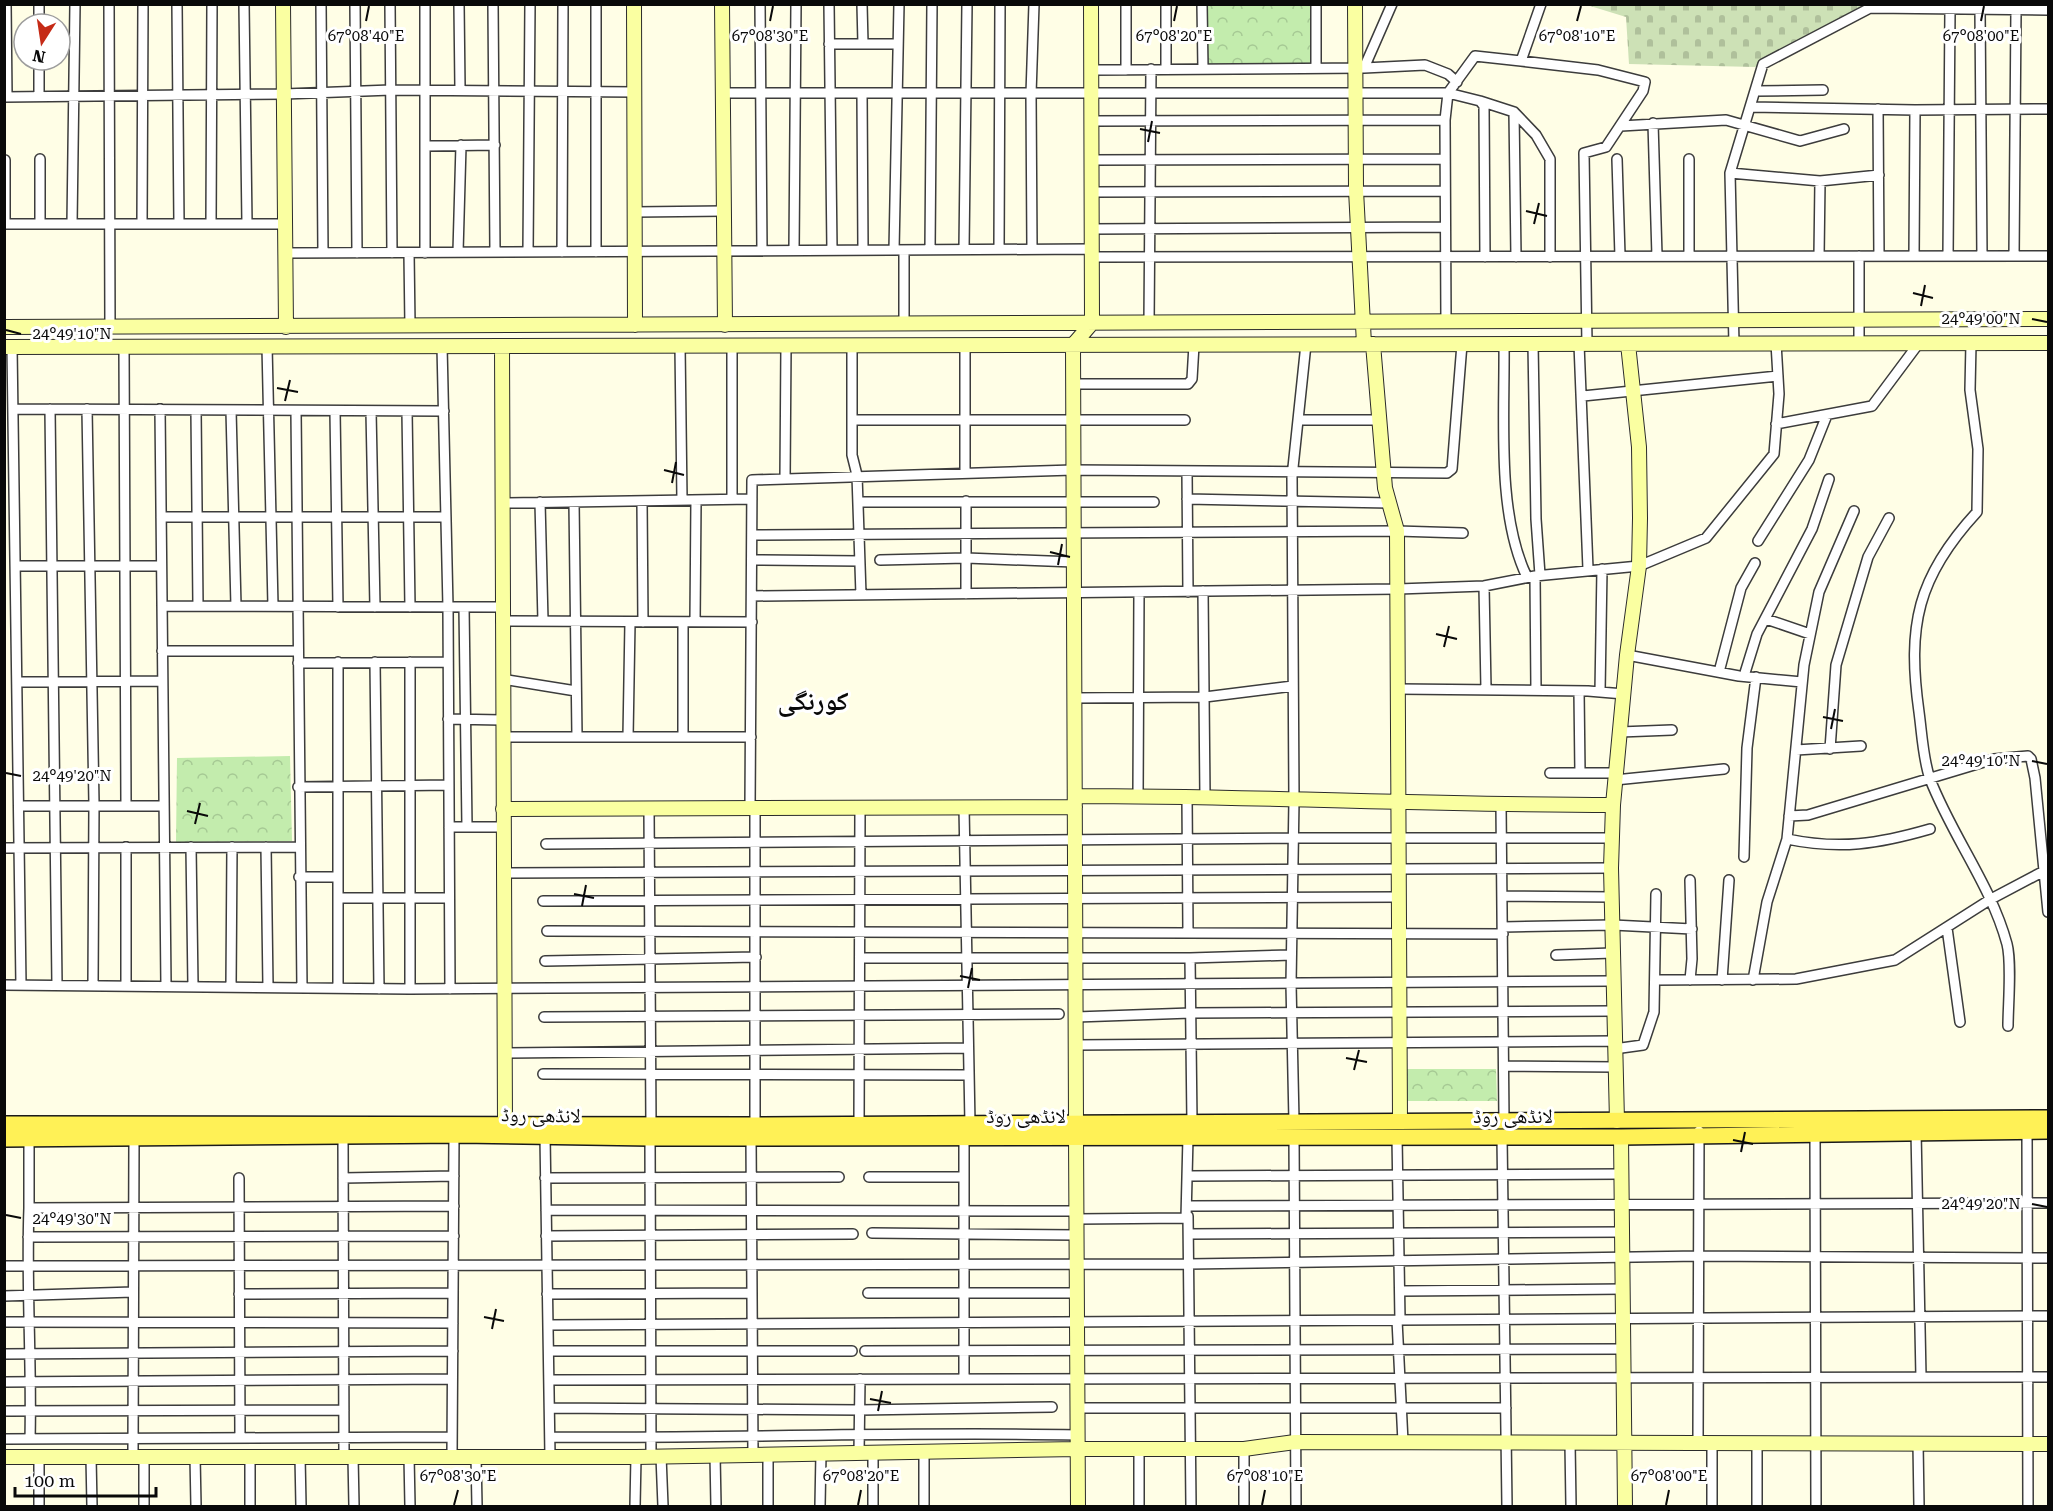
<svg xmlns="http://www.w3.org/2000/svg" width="2053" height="1511" font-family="'Roboto Serif','Noto Naskh Arabic',serif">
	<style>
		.cemetery { fill: url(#cemetery-stones) }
		.park { fill: url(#park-crowns) }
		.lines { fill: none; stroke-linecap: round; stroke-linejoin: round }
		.street-casing { stroke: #3c3c3c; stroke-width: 12 }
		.secondary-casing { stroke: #2b2b2b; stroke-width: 16 }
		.primary-casing { stroke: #1a1a1a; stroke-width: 18 }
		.street { stroke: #fff; stroke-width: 9 }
		.secondary { stroke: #faffa1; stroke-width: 14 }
		.primary { stroke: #fff156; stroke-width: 15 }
		.ticks { fill: none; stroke: #090909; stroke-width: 2 }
		.labels { text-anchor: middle; stroke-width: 6; stroke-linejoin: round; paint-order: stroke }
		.street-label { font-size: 20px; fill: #090909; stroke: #fff }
		.district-label { font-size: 26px; font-weight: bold; fill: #090909; stroke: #fff }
		.ticks-label { font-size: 15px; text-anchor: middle; fill: #090909; stroke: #fff; stroke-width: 6; stroke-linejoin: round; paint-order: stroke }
	</style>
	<defs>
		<pattern id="cemetery-stones" width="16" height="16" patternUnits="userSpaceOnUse" patternTransform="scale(1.5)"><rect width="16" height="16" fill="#cde1b6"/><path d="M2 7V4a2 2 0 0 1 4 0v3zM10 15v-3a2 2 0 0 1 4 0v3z" fill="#afc09b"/></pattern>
		<pattern id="park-crowns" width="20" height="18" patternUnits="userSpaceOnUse" patternTransform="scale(1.5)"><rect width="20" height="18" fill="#c3ecad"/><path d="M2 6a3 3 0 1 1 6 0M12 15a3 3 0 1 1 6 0" fill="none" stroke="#a6c994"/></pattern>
	</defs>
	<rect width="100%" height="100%" fill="#fffee6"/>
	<path class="cemetery" d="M1587 5H1869L1755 67 1629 64 1626 17Z"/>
	<path class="park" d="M1202 5H1316V68L1203 69Z
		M290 756 292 841 176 842 177 758Z
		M1403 1069H1496L1497 1101H1403Z"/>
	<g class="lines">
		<g class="street-casing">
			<path id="street" d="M6 4 7 97
				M39 4V24
				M109 4 110 328
				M177 4 179 224
				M244 4 247 224
				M321 4 323 253
				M355 4 357 253
				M390 4 392 253
				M459 4 460 89
				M493 4 495 252
				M596 4V252
				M760 4 762 251
				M829 4 832 250
				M862 4 863 44
				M1126 4V70
				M1166 4V69
				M1202 4 1203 69
				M1316 4V68
				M1980 10 1982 256
				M829 44H898
				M39 60V96
				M1521 61 1598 70 1645 82 1643 91 1606 147 1584 153 1587 344
				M1364 68 1392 4
				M1091 70 1364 68 1425 65 1448 74 1457 82
				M1755 91 1823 90
				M722 93H1448L1480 101 1484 106 1485 257
				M862 93 863 250
				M4 97 284 94 391 90 635 92
				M1480 101 1514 112 1536 135 1550 159V257
				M1750 107 1915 110 2048 109
				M1878 109 1879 256
				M1514 112 1516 257
				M1091 121 1445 120
				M1653 123 1657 256
				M1621 126 1726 120 1800 141 1844 129
				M426 146 495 145
				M40 159V224
				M1617 159 1620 256
				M1689 159V256
				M1091 160 1445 159
				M1730 173 1820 181 1879 175
				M1091 192 1445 191
				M635 212 724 211
				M4 224H285
				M5 224V160
				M72 224 75 4
				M142 224 143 4
				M211 224 212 4
				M1092 229 1445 227
				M964 249 967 4
				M999 249 1000 4
				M1032 249 1031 94 1034 4
				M794 250 796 4
				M894 250 899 4
				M904 250V324
				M930 250 932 4
				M458 252 461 145
				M528 252 530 4
				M562 252 563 4
				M285 253 1092 249
				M409 253 410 326
				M425 253V4
				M1819 256 1820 181
				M1859 256V343
				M1914 256 1915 110
				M1948 256 1950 10
				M2014 256 2016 10
				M1092 257 2048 256
				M1446 322 1445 120 1448 93 1475 56 1521 61 1541 4
				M1149 323 1151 69
				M1971 343 1970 390 1978 449 1977 512C1917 577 1907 626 1919 712 1922 734 1923 759 1930 779 1952 836 1991 885 2007 944 2012 963 2008 1005 2008 1026
				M1504 344C1505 415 1496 513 1527 577
				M1533 344 1536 519 1540 575
				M1579 344 1588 569
				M1734 344 1730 173 1763 64 1870 8 2048 10
				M852 345V455L857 475 861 595
				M267 346 273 606
				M442 346 448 607 450 989
				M680 346 682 500
				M732 346V499
				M12 347 21 985
				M124 347 126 804
				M1073 384H1188L1192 379 1194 345
				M1583 396 1778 376
				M15 409 444 411
				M50 409 57 985
				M87 409 94 804 93 985
				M160 409 166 986
				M196 410 198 606
				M231 410 236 606
				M296 411 302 988
				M335 411 338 607
				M371 411 375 607
				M407 411 410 607
				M852 420H1185
				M1298 420H1381
				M1776 424 1872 406 1919 343
				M1187 471 1188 592
				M965 473V345
				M785 479 786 345
				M1187 499 1390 503
				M642 501 643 622
				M966 501V594
				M540 502 543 621
				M574 502 577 737
				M858 502H1154
				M501 503 752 499
				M161 517H446
				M752 535 1397 531 1463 533
				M1758 541 1809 460 1827 415
				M752 560 859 561
				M880 560 966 558 1074 562
				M17 566H161
				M1535 576 1536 690
				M1484 586 1486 689
				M1203 591 1205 797
				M752 596 1398 589 1484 586 1535 576 1639 566 1706 538 1774 454 1779 394 1776 343
				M162 606 501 607
				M464 607 467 827
				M1766 619 1810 634
				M501 621 752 622
				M683 622V737
				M695 622 696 500
				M162 651H298
				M1627 655 1739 676 1802 682
				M375 662 379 989
				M298 663 448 662
				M1719 672 1741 588 1755 563
				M1744 676 1757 634 1812 529 1829 479
				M502 679 576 691
				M19 682 162 681
				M1398 689 1588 691 1624 694
				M1579 691 1580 773
				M1600 692 1602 569
				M1074 698 1205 697 1293 686
				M448 719 502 720
				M1620 732 1672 730
				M502 737H751
				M628 737 630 622
				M1830 749 1836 665 1868 557 1889 518
				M1796 750 1861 746
				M1550 773H1616
				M1615 780 1724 769
				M298 787 449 785
				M1138 796 1139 592
				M1187 796 1188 933
				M1501 805 1504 1121
				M20 806H164
				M964 807 970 1124
				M750 809 752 480 1073 470 1447 473 1452 469 1462 344
				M755 809V1125
				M649 810 651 1125
				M1789 816 1808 815 1994 759 2028 756 2031 759 2035 778 2048 912
				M449 827H503
				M1787 839C1840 850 1878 844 1930 829
				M546 844 1293 838H1612
				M191 847 193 986
				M266 847 268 987
				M4 848 299 847
				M1744 857 1747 748 1756 677
				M504 873 1611 868
				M299 877H338
				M1502 896 1612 897
				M338 898H449
				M543 901 1398 897
				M1503 927 1613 925 1692 929
				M1947 928 1960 1022
				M547 931 1503 934
				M1556 955 1612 953
				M860 958H1190L1291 955
				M1190 958 1192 1122
				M545 961 756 957
				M1656 980 1796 979 1895 960 1991 899 2044 871
				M1690 980 1692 959 1690 880
				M1722 980 1729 880
				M1753 980 1767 902 1787 839 1804 665 1819 592 1854 511
				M4 985 410 989 1612 981
				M126 986V847
				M231 987 232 847
				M338 988V662
				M410 989V662
				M544 1017 1059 1014
				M1076 1017 1191 1013 1613 1011
				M1076 1045 1614 1041
				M1614 1049 1643 1045 1654 1012 1656 894
				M505 1053 968 1048
				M1505 1066 1615 1067
				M543 1074 969 1075
				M1294 1121 1291 984 1294 800 1292 477 1306 344
				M859 1125 860 808
				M1916 1131 1921 1377
				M2027 1131 2028 1506
				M1815 1132 1816 1506
				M343 1136 344 1456
				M545 1136 550 1456
				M1294 1136 1296 1506
				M751 1137 753 1454
				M1397 1137 1400 1320
				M1502 1137 1507 1506
				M29 1138V1208L454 1206
				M650 1138 651 1456
				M1189 1176 1622 1174
				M869 1177H964
				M239 1178 240 1438
				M343 1178 454 1176
				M545 1178 839 1177
				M1188 1206 2048 1203
				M29 1208C26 1285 32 1362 30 1439
				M546 1210 1077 1211
				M1188 1216 1191 1506
				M1077 1219 1186 1218 1188 1137
				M872 1233 1077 1235
				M1189 1234 1623 1232
				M546 1236 853 1234
				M28 1237 454 1236
				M4 1266 1189 1264 1699 1256 2048 1258
				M1400 1291 1624 1289
				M868 1293H1077
				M239 1294 453 1293
				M547 1294 752 1293
				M4 1296 133 1292
				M1397 1320 1403 1442
				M4 1322 453 1323
				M548 1325 2048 1316
				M549 1351H852
				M865 1351 1624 1349
				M4 1354 453 1351
				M964 1378V1137
				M549 1380 2048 1377
				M4 1382 452 1379
				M550 1408 860 1410 1052 1407
				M1077 1408H1506
				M4 1411 344 1410
				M550 1437C726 1439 902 1431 1078 1435
				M4 1439 452 1437
				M1570 1443 1571 1506
				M1698 1443 1699 1131
				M1757 1443V1506
				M1918 1443 1919 1506
				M1139 1449V1506
				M1244 1449V1506
				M924 1451V1506
				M859 1453 860 1379
				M715 1455 716 1506
				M133 1456 134 1138
				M144 1456V1506
				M195 1456 196 1506
				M300 1456 301 1506
				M353 1456 354 1506
				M409 1456 410 1506
				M452 1456 454 1135
				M476 1456 477 1506
				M661 1456 663 1506
				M39 1457V1506
				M91 1457 92 1506
				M250 1506V1456
				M635 1506 636 1457
				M768 1506V1454
				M820 1506 821 1453
				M873 1506V1452
				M1712 1506V1443"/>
		</g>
		<g class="secondary-casing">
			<path id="secondary" d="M283 4 286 327
				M634 4 635 325
				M722 4 725 325
				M1355 4 1356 190 1364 344
				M4 327 2048 319
				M1373 344 1385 488 1397 531 1400 1120
				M502 346 505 1124
				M4 347 2048 343
				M1075 796C1254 796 1433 805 1613 805
				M503 809 1075 807
				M1617 1121 1611 868 1613 805 1627 655 1639 566 1640 518 1639 447 1628 344
				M1076 1123 1073 345 1092 323 1091 4
				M1076 1137 1078 1506
				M1621 1137 1625 1506
				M4 1457H636L1078 1449H1244L1295 1442 2048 1444"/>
		</g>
		<g class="primary-casing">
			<path id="primary" d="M4 1124 755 1125 2048 1118
				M4 1139 460 1135 650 1138 1621 1137 2048 1131"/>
		</g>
		<use href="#street" class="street"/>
		<use href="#secondary" class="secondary"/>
		<use href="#primary" class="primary"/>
	</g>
	<path class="ticks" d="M366 21 369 6M770 21 773 6M1174 21 1177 6M1577 21 1581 6M1981 21 1984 6M1140 129 1160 133M1148 142 1152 121M1526 211 1547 216M1534 224 1539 203M1913 293 1933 298M1921 306 1925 285M2032 319 2047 322M6 330 21 334M277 388 298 392M285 401 290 380M664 470 684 475M672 483 676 462M1050 552 1070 557M1058 565 1062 544M1436 634 1457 639M1444 647 1449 626M1823 717 1843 721M1831 729 1835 709M2032 761 2047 764M6 773 21 776M187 811 208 816M195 824 200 803M574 894 594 898M582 906 586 885M960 976 980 980M968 988 972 968M1346 1058 1367 1062M1354 1070 1359 1050M1733 1140 1753 1144M1741 1152 1745 1132M2032 1204 2047 1207M6 1215 21 1218M484 1317 504 1321M492 1329 496 1309M870 1399 891 1403M878 1411 882 1391M454 1505 458 1490M858 1505 861 1490M1262 1505 1265 1490M1666 1505 1669 1490"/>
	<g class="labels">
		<g class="street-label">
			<text transform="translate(541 1115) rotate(1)" y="7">لانڈھی روڈ</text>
			<text x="1026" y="1123">لانڈھی روڈ</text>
			<text x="1513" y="1123">لانڈھی روڈ</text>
		</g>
		<g class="district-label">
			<text x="813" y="710">کورنگی</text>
		</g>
	</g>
	<g class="ticks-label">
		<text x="366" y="41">67°08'40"E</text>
		<text x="770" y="41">67°08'30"E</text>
		<text x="1174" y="41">67°08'20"E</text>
		<text x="1577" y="41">67°08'10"E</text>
		<text x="1981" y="41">67°08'00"E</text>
		<text x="1981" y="324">24°49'00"N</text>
		<text x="72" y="339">24°49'10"N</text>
		<text x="1981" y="766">24°49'10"N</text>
		<text x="72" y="781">24°49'20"N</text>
		<text x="1981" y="1209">24°49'20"N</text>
		<text x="72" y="1224">24°49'30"N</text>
		<text x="458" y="1481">67°08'30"E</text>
		<text x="861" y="1481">67°08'20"E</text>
		<text x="1265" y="1481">67°08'10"E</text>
		<text x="1669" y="1481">67°08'00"E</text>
	</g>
	<rect width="2053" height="1511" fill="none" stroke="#090909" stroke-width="12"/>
	<g transform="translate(42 42) rotate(192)"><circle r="28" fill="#ffffff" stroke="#9d9d9d" stroke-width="1.5"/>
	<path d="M0-4.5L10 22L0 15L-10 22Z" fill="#c52a16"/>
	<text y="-9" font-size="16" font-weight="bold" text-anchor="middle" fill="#090909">N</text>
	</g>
	<path d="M15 1487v9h141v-9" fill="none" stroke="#090909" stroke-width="3"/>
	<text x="24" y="1487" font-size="18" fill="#090909" stroke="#ffffff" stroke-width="4.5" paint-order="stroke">100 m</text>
</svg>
